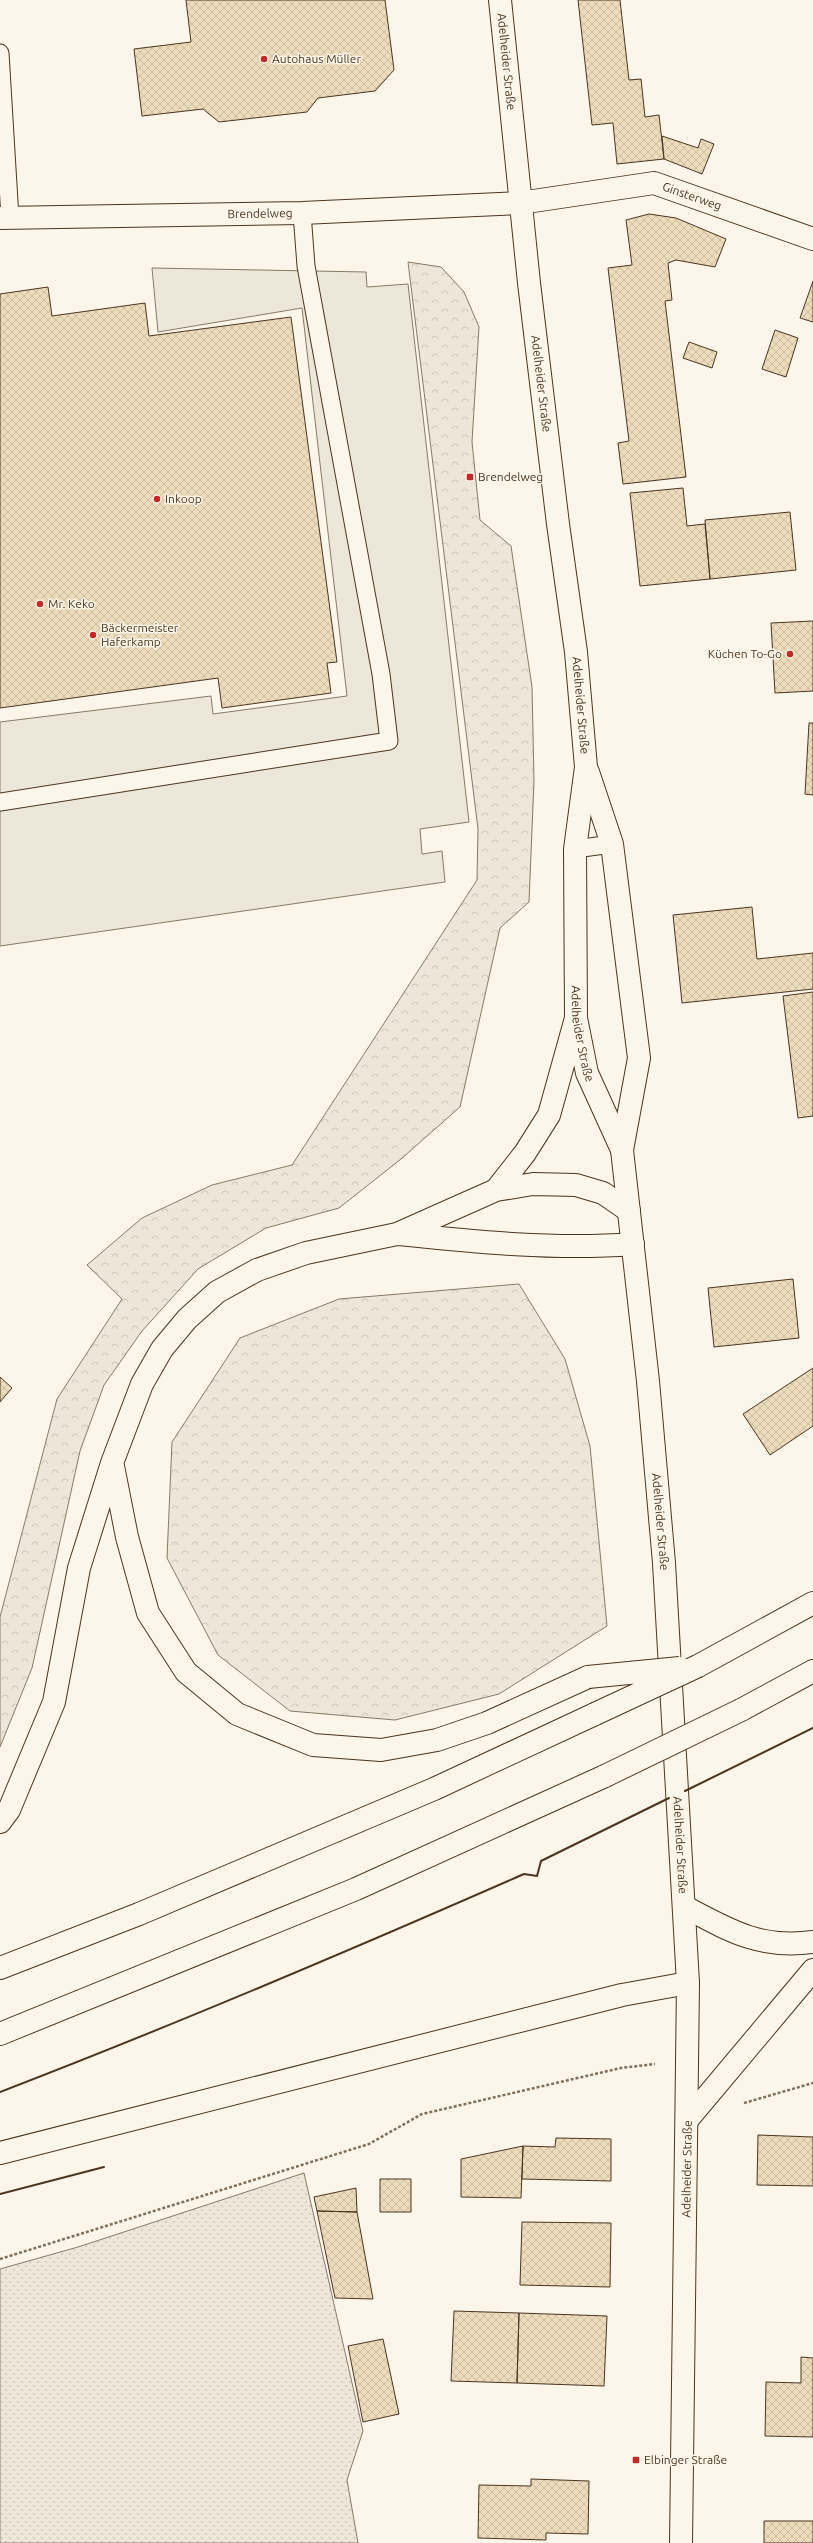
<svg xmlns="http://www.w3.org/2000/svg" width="813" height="2543" font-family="Ubuntu,sans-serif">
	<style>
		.grass { fill: url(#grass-dots); stroke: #887966 }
		.forest { fill: url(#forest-crowns); stroke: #887966 }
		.parking { fill: #ede7d9; stroke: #887966 }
		.building { fill: url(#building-cross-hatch); stroke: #4a3520 }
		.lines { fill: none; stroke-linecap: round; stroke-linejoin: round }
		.service-casing { stroke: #4a3520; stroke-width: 19 }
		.minor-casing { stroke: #4a3520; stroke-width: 24 }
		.secondary-casing { stroke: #4a3520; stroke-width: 24 }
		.motorway-casing { stroke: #4a3520; stroke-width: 24 }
		.path { stroke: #7f6f5c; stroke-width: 2.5; stroke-dasharray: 3 2; stroke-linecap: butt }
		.service { stroke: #fbf6e9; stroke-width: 17 }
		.minor { stroke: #fbf6e9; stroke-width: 22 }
		.secondary { stroke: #fbf6e9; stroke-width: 22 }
		.motorway { stroke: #fbf6e9; stroke-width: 22 }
		.motorway-bridge-casing { stroke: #4a3520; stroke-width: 24; stroke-linecap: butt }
		.motorway-bridge { stroke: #fbf6e9; stroke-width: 22 }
		.wall { stroke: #4a3520; stroke-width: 2 }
		.poi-dot { fill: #c62828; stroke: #fbf6e9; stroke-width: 1.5 }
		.labels { text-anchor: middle; stroke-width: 3; stroke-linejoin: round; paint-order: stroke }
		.poi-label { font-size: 12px; fill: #4a3520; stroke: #fbf6e9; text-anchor: start }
		.street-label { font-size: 12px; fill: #4a3520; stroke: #fbf6e9 }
	</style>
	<defs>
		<pattern id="grass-dots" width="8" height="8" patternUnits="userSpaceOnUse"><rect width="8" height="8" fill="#ede6d9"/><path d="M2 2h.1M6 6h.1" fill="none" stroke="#cdc6ba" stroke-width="1.8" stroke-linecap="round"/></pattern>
		<pattern id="forest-crowns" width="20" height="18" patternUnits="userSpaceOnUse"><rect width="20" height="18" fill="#ede6d9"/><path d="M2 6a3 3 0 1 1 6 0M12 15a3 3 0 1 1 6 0" fill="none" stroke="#cdc6ba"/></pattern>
		<pattern id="building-cross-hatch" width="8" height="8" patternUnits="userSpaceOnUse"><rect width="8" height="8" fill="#ecdcbc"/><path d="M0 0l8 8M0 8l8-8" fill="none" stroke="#ccbda1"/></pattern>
	</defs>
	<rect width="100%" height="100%" fill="#fbf6e9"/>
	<path class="grass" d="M304 2173 363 2431 347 2480 358 2543H0V2269L78 2247Z"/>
	<path class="forest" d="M408 262 441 267 464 292 479 327 472 442 480 520 511 546 532 687 534 781 529 902 500 928 460 1107 401 1159 339 1208 266 1228 198 1269 142 1331 104 1385 80 1451 32 1668 0 1747V1617L57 1399 122 1299 87 1265 142 1218 212 1185 292 1165 477 880 478 829Z
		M519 1284 565 1359 590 1446 607 1626 499 1694 395 1720 290 1711 218 1655 167 1558 172 1442 240 1338 339 1299Z"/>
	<path class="parking" d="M152 268 366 272 367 287 408 284 469 822 420 829 422 854 442 851 445 882 0 946V722L211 696 213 714 347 696 302 308 158 332Z"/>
	<path class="building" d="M186 0H385L394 70 375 91 318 98 307 112 219 122 203 109 142 116 134 49 191 42Z
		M578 0H620L629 80 641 79 645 117 659 115 664 159 617 164 613 123 592 125Z
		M662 136 698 148 701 139 714 144 702 174 664 159Z
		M649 214 676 218 726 239 715 267 676 260 668 263 672 300 665 301 686 477 623 484 618 443 629 441 608 268 632 265 626 220Z
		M813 281V322L800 318Z
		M48 287 52 316 145 303 149 336 291 317 337 662 327 663 331 693 222 708 218 678 0 708V294Z
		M775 330 798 338 786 377 762 369Z
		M689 342 717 352 712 368 683 358Z
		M683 488 687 526 705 524 710 579 640 586 630 493Z
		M790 512 796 570 710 579 705 520Z
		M813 621V691L775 693 771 623Z
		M809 723H813V795L805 794Z
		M752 907 757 959 813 953V989L682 1003 673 915Z
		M813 992V1116L798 1118 783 996Z
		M793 1279 799 1338 714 1347 708 1288Z
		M813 1368V1426L770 1455 743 1414Z
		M0 1377 12 1388 0 1402Z
		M758 2135 813 2137V2186L757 2185Z
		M556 2138 611 2139V2181L522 2179 523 2146 555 2147Z
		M523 2146 521 2198 461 2197V2159Z
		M380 2179H411V2212H380Z
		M356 2188 357 2212 317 2211 314 2197Z
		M317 2211 357 2212 373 2299 335 2298Z
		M522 2222 611 2223 610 2287 520 2285Z
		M454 2311 519 2313 517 2383 451 2381Z
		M519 2313 607 2316 604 2386 517 2383Z
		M383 2339 399 2414 363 2422 348 2346Z
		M801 2357 813 2358V2437L765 2436 766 2382 801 2383Z
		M531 2479 589 2481 588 2534 546 2533V2540L478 2538 479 2485 531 2486Z
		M764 2521H813V2543H764Z"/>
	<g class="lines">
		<g class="service-casing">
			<path id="service" d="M0 53 10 218
				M0 802 389 741 381 674 306 266 302 213
				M575 849 612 844"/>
		</g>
		<g class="minor-casing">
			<g id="minor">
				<path id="s1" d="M0 218 302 213 520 203 654 183 813 239"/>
			</g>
		</g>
		<g class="secondary-casing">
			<g id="secondary">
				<path id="s2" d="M500 0 529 283 558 524 576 652 586 767 575 849 576 1018 587 1073 622 1150 648 1381 664 1563 688 1983 681 2543"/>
				<path d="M588 772 612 844 639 1058 622 1150"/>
			</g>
		</g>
		<g class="motorway-casing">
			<path id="motorway" d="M496 1190 525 1153 549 1115 576 1018
				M399 1234C477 1242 555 1250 633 1244
				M113 1466 127 1537 148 1613 186 1672 237 1714 313 1745 381 1750 437 1740 487 1723 588 1677
				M698 1666 813 1603
				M741 1710 813 1671
				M0 1822 9 1810 54 1702 79 1568 112 1463 142 1384 162 1349 187 1319 217 1292 257 1270 306 1253 397 1234 496 1190 533 1184 576 1185 603 1193 629 1211
				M685 1907C730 1931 760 1949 813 1942
				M0 1968 139 1914 434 1789 595 1714
				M0 2034 356 1889 605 1776
				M688 2119 813 1970
				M0 2153 622 1995 688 1983"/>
		</g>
		<path class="path" d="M744 2103 813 2083
			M0 2259 369 2144 422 2114 621 2068 655 2064"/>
		<use href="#service" class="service"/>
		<use href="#minor" class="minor"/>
		<use href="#secondary" class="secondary"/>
		<use href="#motorway" class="motorway"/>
		<g class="motorway-bridge-casing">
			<path id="motorway-bridge" d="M588 1677 680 1668
				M595 1714 698 1666
				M605 1776 741 1710"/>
		</g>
		<use href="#motorway-bridge" class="motorway-bridge"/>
		<path class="wall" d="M685 1791 813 1728
			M0 2092C177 2024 351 1950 524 1874L537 1876 541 1861 669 1798
			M0 2194 104 2167"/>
	</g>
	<g class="poi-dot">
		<circle cx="264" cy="59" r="4"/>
		<rect x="466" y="473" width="8" height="8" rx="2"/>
		<circle cx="157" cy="499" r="4"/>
		<circle cx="40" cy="604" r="4"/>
		<circle cx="93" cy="635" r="4"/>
		<circle cx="790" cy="654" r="4"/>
		<rect x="632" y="2456" width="8" height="8" rx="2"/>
	</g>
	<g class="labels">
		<g class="poi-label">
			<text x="272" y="63">Autohaus Müller</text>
			<text x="478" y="481">Brendelweg</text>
			<text x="165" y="503">Inkoop</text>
			<text x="48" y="608">Mr. Keko</text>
			<text x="101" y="632">Bäckermeister<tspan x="101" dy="14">Haferkamp</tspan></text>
			<text x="782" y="658" text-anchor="end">Küchen To-Go</text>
			<text x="644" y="2464">Elbinger Straße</text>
		</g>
		<g class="street-label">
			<text dy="4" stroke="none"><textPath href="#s2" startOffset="62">Adelheider Straße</textPath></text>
			<text dy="4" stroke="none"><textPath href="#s1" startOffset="696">Ginsterweg</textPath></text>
			<text dy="4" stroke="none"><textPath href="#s1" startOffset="260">Brendelweg</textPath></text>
			<text dy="4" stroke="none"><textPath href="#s2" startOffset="386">Adelheider Straße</textPath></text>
			<text dy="4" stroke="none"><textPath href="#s2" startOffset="710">Adelheider Straße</textPath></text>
			<text dy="4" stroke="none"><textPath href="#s2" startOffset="1040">Adelheider Straße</textPath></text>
			<text dy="4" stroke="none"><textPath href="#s2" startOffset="1538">Adelheider Straße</textPath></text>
			<text dy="4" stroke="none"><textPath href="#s2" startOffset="1862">Adelheider Straße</textPath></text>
			<text transform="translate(687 2169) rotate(-89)" y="4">Adelheider Straße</text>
		</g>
	</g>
</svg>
